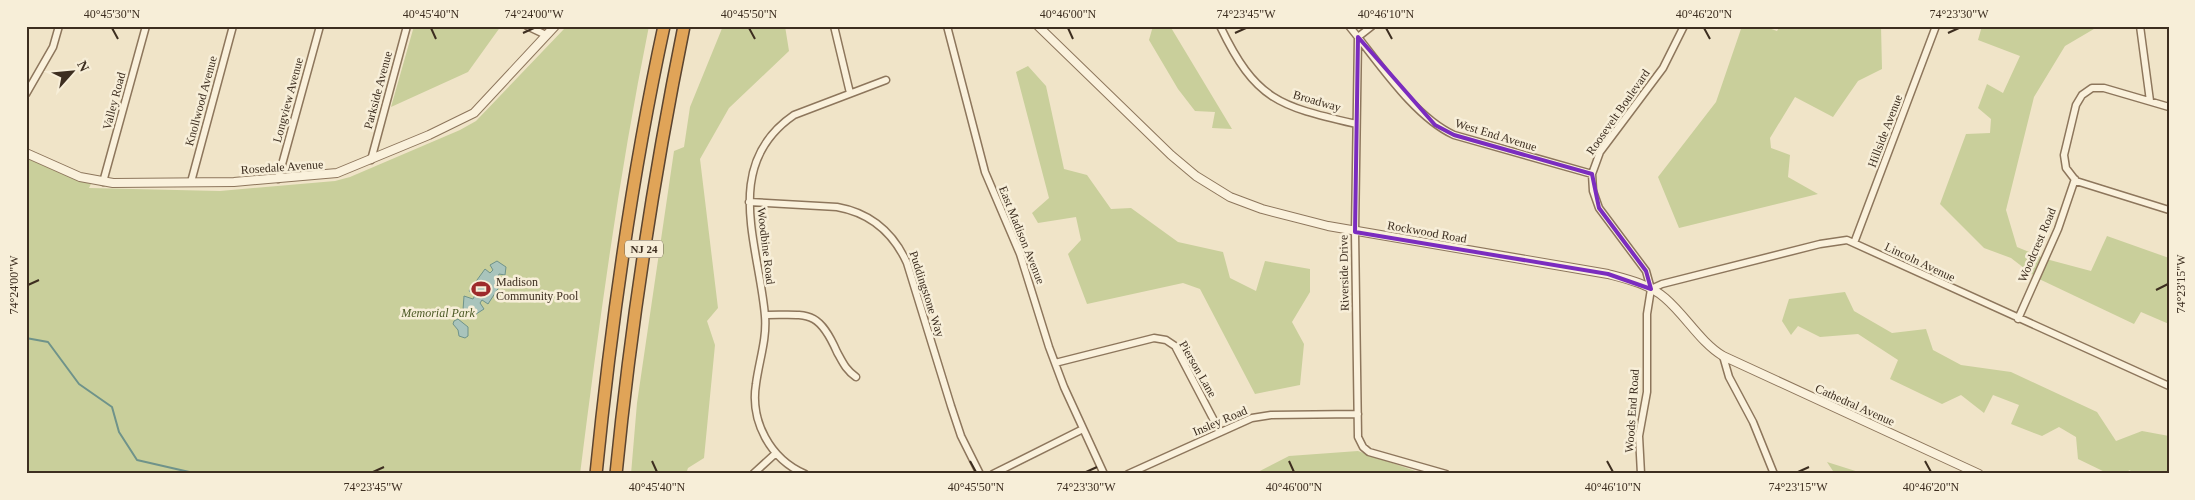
<svg xmlns="http://www.w3.org/2000/svg" width="2195" height="500" font-family="'Times New Roman',serif">
	<style>
		.green { fill: #c9cf9b }
		.water { fill: #a9c4bc; stroke: #6f938a }
		.lines { fill: none; stroke-linecap: round; stroke-linejoin: round }
		.stream { stroke: #6f938a; stroke-width: 2 }
		.minor-casing { stroke: #8d765c; stroke-width: 9 }
		.tertiary-casing { stroke: #8d765c; stroke-width: 10 }
		.motorway-casing { stroke: #5b4430; stroke-width: 14 }
		.minor { stroke: #faf1dc; stroke-width: 6 }
		.tertiary { stroke: #faf1dc; stroke-width: 8 }
		.motorway { stroke: #e0a458; stroke-width: 11 }
		.marked { fill: none; stroke: #7b2cbf; stroke-width: 4; stroke-linejoin: round }
		.ticks { fill: none; stroke: #3d2e20; stroke-width: 2 }
		.labels { text-anchor: middle; stroke-width: 5; stroke-linejoin: round; paint-order: stroke }
		.shield { fill: #f7eed8; stroke: #756857; stroke-width: 1 }
		.shield-label { font-size: 11px; font-weight: bold; fill: #3d2e20 }
		.street-label { font-size: 12px; fill: #3d2e20; stroke: #f7eed8 }
		.poi-label { font-size: 12px; fill: #3d2e20; stroke: #f7eed8; text-anchor: start }
		.park-label { font-size: 12px; font-style: italic; fill: #4d5a26; stroke: #f7eed8 }
		.neatline { fill: none; stroke: #3d2e20; stroke-width: 2 }
		.ticks-label { font-size: 12px; text-anchor: middle; fill: #3d2e20 }
	</style>
	<rect width="100%" height="100%" fill="#f0e4c8"/>
	<path class="green" d="M414 26H501L468 72 391 107Z
		M563 26H649C619 174 599 324 580 474H26V156L79 181 91 184 89 188 220 191 335 181 350 177 460 130 476 121 564 29Z
		M723 26H785L789 51 729 108 700 159 718 308 707 321 715 345 704 458 688 468 686 474H631L637 403 674 151 684 147 690 107Z
		M1153 26H1170L1232 129 1212 128 1215 112 1195 111 1178 89 1149 40Z
		M1742 26H1763L1777 31 1780 26H1881L1882 69 1858 81 1833 117 1795 97 1770 138 1771 148 1790 155 1788 177 1818 194 1679 228 1658 177 1716 102Z
		M1982 26 2007 28 2008 26H2099L2065 46 2034 97 2006 210 2017 247 2046 259 2091 271 2107 236 2169 258V324L2141 312 2134 324 2037 278 2011 258 1984 248 1940 204 1966 134 1990 133 1991 119 1978 108 1987 84 2003 93 2020 56 1978 40Z
		M1028 66 1046 86 1064 169 1087 175 1111 209 1131 208 1178 242 1223 252 1230 278 1256 291 1265 261 1310 269V292L1292 322 1304 344 1300 385 1255 394 1200 289 1183 283 1087 304 1068 254 1081 240 1076 217 1038 223 1032 213 1049 198 1016 72Z
		M1845 292 1854 311 1892 333 1926 329 1933 350 1961 365 2011 372 2097 412 2116 441 2142 431 2169 436V474H2137L2129 470 2127 474H2109L2078 459 2076 437 2059 427 2042 436 2011 424 2019 405 1993 395 1984 413 1961 395 1942 404 1890 379 1898 360 1858 334 1820 337 1798 326 1791 335 1782 321 1789 299Z
		M1358 451 1424 474H1254L1289 456Z
		M1827 462 1865 474H1835Z"/>
	<path class="water" d="M497 261 506 267 505 275 499 274 498 277 503 281 488 304 482 300 480 303 484 309 473 316 463 310 464 296 473 299 475 295 469 291 485 269 490 273 493 270 490 265Z
		M458 319 468 327V336L465 338 459 336 458 330 453 324 454 321Z"/>
	<g class="lines">
		<path class="stream" d="M26 338 48 342 79 384 112 407 119 432 137 460 198 474"/>
		<g class="minor-casing">
			<path id="minor" d="M527 26 546 35
				M834 26 850 93
				M947 26 985 172 1020 254 1049 347 1064 387 1104 474
				M1220 26C1256 101 1279 106 1356 124
				M1349 26C1378 61 1413 116 1454 135L1592 174
				M1372 26 1358 37 1355 232 1358 437 1363 447 1369 452 1446 474
				M2140 26 2150 101
				M26 94 53 47 59 26
				M2169 107 2104 88H2092L2082 95 2076 105 2064 155 2066 168 2076 181 2169 210
				M371 160 407 26
				M278 179 320 26
				M103 182 146 26
				M191 182 233 26
				M749 202 837 207C871 213 893 232 907 263L951 406 961 436 980 474
				M1854 243 1936 26
				M1651 289 1662 284 1820 244 1847 240 2169 386
				M765 315C808 315 818 309 837 352 843 363 846 370 856 377
				M2018 319 2058 229 2075 179
				M1723 356 1729 377 1753 422 1774 474
				M1055 363 1154 338 1166 340 1175 346 1220 432
				M753 474 776 453
				M805 474C770 459 750 421 756 384 759 361 767 339 765 316 759 245 721 165 794 115L886 80
				M993 474 1083 429
				M1128 474 1252 418 1271 415 1358 414
				M1641 474 1639 436 1647 392V314L1651 289 1646 271 1599 208 1593 191 1592 174 1600 152 1663 68 1684 26"/>
		</g>
		<g class="tertiary-casing">
			<path id="tertiary" d="M1038 26 1171 155 1196 176 1230 197 1262 209 1328 226 1608 274C1627 279 1649 284 1665 298 1686 316 1700 342 1723 356L1979 474
				M26 153 80 177 113 183 234 182 337 173 429 135 474 113 555 26"/>
		</g>
		<g class="motorway-casing">
			<path id="motorway" d="M596 474C611 324 632 174 664 26
				M616 474C631 323 654 174 684 26"/>
		</g>
		<use href="#minor" class="minor"/>
		<use href="#tertiary" class="tertiary"/>
		<use href="#motorway" class="motorway"/>
	</g>
	<path class="marked" d="M1358 37 1435 125 1454 135 1592 174 1599 208 1646 271 1651 289 1608 274 1355 232Z"/>
	<path class="ticks" d="M112 28 118 39M431 28 436 39M749 28 755 39M1068 28 1073 39M1386 28 1392 39M1704 28 1710 39M523 33 534 28M1235 33 1246 28M1948 33 1959 28M28 285 39 280M2156 290 2168 284M652 461 657 472M970 461 976 472M1289 461 1294 472M1607 461 1613 472M1925 461 1931 472M373 472 384 467M1086 472 1097 467M1798 472 1809 467"/>
	<defs>
		<g id="stadium-bare" transform="scale(1.5)"><path d="M0-5a6.5 5 0 1 0 0 10a6.5 5 0 1 0 0-10ZM-3.5-1.8h7v3.6h-7Z" fill="#9e2a2b" stroke="#f7eed8" stroke-width="2.5" paint-order="stroke"/></g>
	</defs>
	<g fill-rule="evenodd">
		<use href="#stadium-bare" x="481" y="289"/>
	</g>
	<g class="labels">
		<rect class="shield" x="625" y="240.5" width="38" height="17" rx="4"/>
		<g class="shield-label">
			<text x="644" y="253">NJ 24</text>
		</g>
		<g class="street-label">
			<text transform="translate(378 90) rotate(-75)" y="4">Parkside Avenue</text>
			<text transform="translate(288 100) rotate(-75)" y="4">Longview Avenue</text>
			<text transform="translate(114 101) rotate(-75)" y="4">Valley Road</text>
			<text transform="translate(201 101) rotate(-75)" y="4">Knollwood Avenue</text>
			<text transform="translate(1317 101) rotate(16)" y="4">Broadway</text>
			<text transform="translate(1618 112) rotate(-55)" y="4">Roosevelt Boulevard</text>
			<text transform="translate(1885 131) rotate(-69)" y="4">Hillside Avenue</text>
			<text transform="translate(1496 135) rotate(17)" y="4">West End Avenue</text>
			<text transform="translate(282 167) rotate(-4)" y="4">Rosedale Avenue</text>
			<text transform="translate(1427 232) rotate(10)" y="4">Rockwood Road</text>
			<text transform="translate(1022 235) rotate(68)" y="4">East Madison Avenue</text>
			<text transform="translate(2037 245) rotate(-67)" y="4">Woodcrest Road</text>
			<text transform="translate(766 246) rotate(83)" y="4">Woodbine Road</text>
			<text transform="translate(1920 262) rotate(25)" y="4">Lincoln Avenue</text>
			<text transform="translate(1344 273) rotate(-91)" y="4">Riverside Drive</text>
			<text transform="translate(927 294) rotate(72)" y="4">Puddingstone Way</text>
			<text transform="translate(1198 369) rotate(60)" y="4">Pierson Lane</text>
			<text transform="translate(1855 405) rotate(24)" y="4">Cathedral Avenue</text>
			<text transform="translate(1632 411) rotate(-86)" y="4">Woods End Road</text>
			<text transform="translate(1220 421) rotate(-23)" y="4">Insley Road</text>
		</g>
		<g class="poi-label">
			<text x="496" y="286">Madison<tspan x="496" dy="14">Community Pool</tspan></text>
		</g>
		<g class="park-label">
			<text x="438" y="317">Memorial Park</text>
		</g>
	</g>
	<rect width="2195" height="500" fill="none" stroke="#f7eed8" stroke-width="55"/>
	<g transform="translate(72 72) rotate(63)" stroke="#f7eed8" stroke-width="4" paint-order="stroke">
	<path d="M0-4L9 19L0 12L-9 19Z" fill="#3d2e20"/>
	<text y="-8" font-size="14" font-weight="bold" text-anchor="middle" fill="#3d2e20">N</text>
	</g>
	<rect x="28" y="28" width="2140" height="444" class="neatline"/>
	<g class="ticks-label">
		<text x="112" y="18">40°45'30"N</text>
		<text x="431" y="18">40°45'40"N</text>
		<text x="534" y="18">74°24'00"W</text>
		<text x="749" y="18">40°45'50"N</text>
		<text x="1068" y="18">40°46'00"N</text>
		<text x="1246" y="18">74°23'45"W</text>
		<text x="1386" y="18">40°46'10"N</text>
		<text x="1704" y="18">40°46'20"N</text>
		<text x="1959" y="18">74°23'30"W</text>
		<text transform="translate(2181 284) rotate(-90)" y="4">74°23'15"W</text>
		<text transform="translate(14 285) rotate(-90)" y="4">74°24'00"W</text>
		<text x="373" y="491">74°23'45"W</text>
		<text x="657" y="491">40°45'40"N</text>
		<text x="976" y="491">40°45'50"N</text>
		<text x="1086" y="491">74°23'30"W</text>
		<text x="1294" y="491">40°46'00"N</text>
		<text x="1613" y="491">40°46'10"N</text>
		<text x="1798" y="491">74°23'15"W</text>
		<text x="1931" y="491">40°46'20"N</text>
	</g>
</svg>
